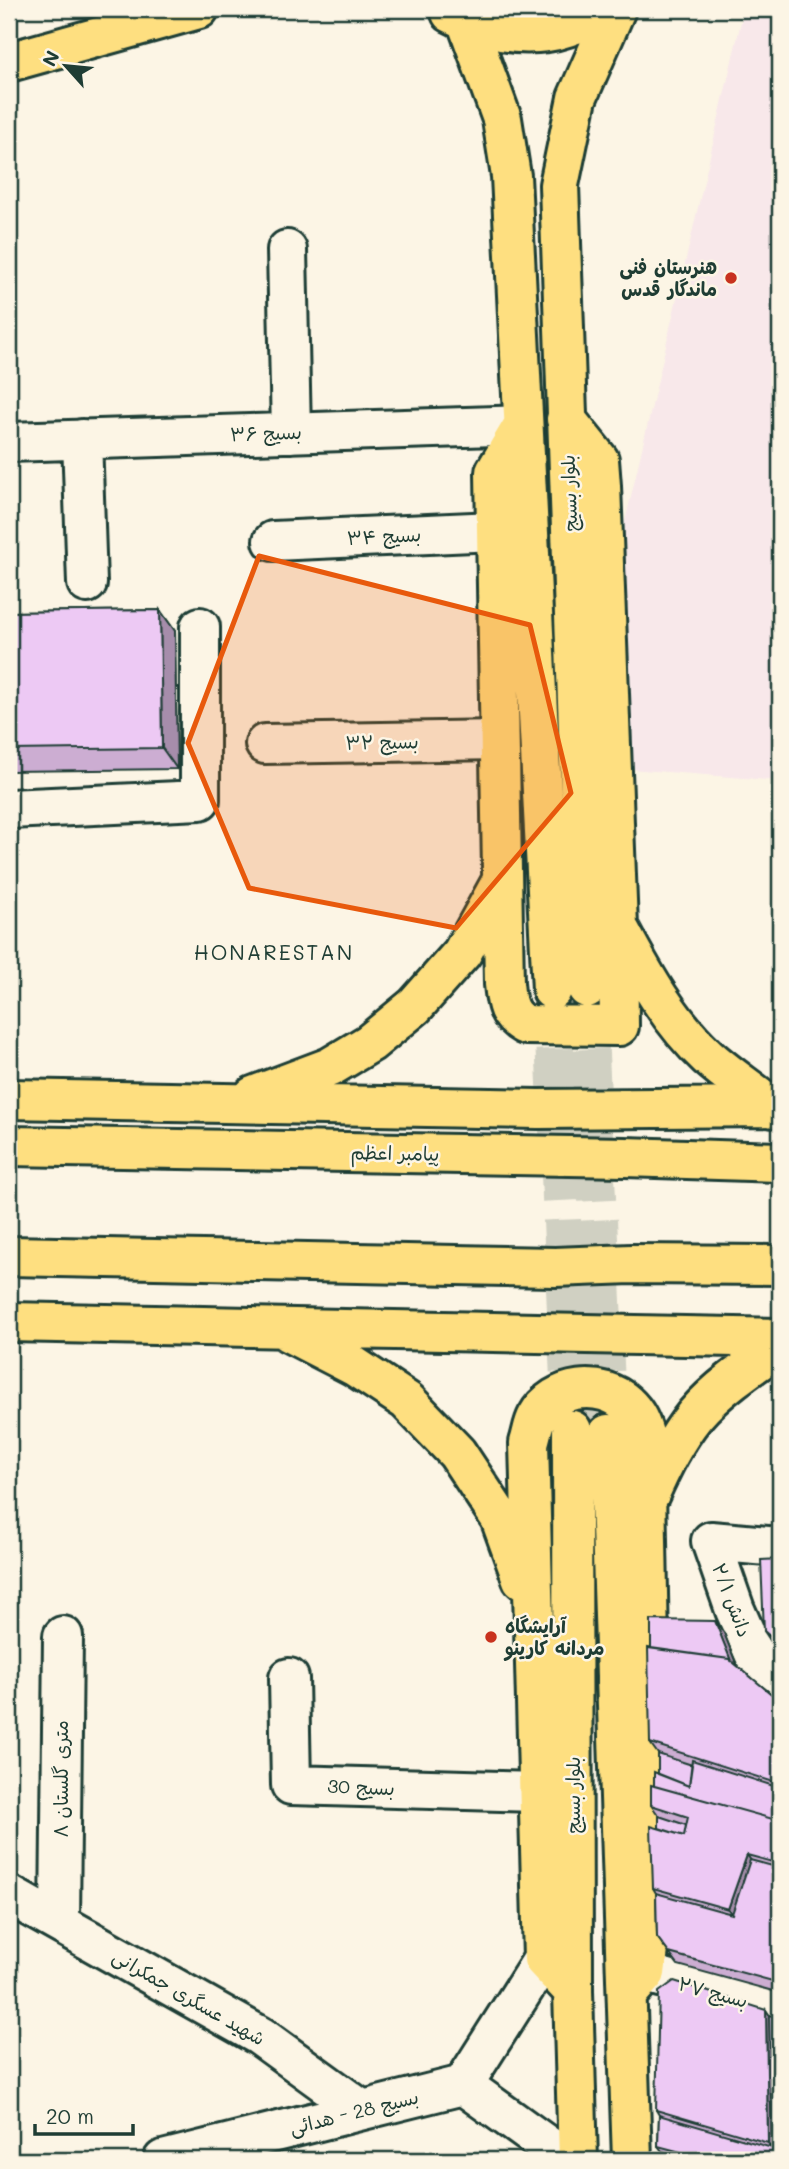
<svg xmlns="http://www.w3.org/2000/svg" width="789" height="2169" font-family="Mali,'Playpen Sans Arabic',sans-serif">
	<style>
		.built { fill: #f8e8ea }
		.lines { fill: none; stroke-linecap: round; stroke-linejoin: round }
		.major-tunnel { stroke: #d0d0c2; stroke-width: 38; stroke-dasharray: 38 19; stroke-linecap: butt }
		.minor-casing { stroke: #1f3d34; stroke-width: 44 }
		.major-casing { stroke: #1f3d34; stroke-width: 44 }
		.minor { stroke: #fcf5e5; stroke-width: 38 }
		.major { stroke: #fedf80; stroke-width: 38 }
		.wall { fill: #ccadd2; stroke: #1f3d34; stroke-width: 2 }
		.shaded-wall { fill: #a68dab; stroke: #1f3d34; stroke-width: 2 }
		.building { fill: #edc9f4; stroke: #1f3d34; stroke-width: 2 }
		.marked { fill: #e8590c; fill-opacity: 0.2; stroke: #e8590c; stroke-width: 5; stroke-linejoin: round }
		.poi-dot { fill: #c8321e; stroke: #fcf5e5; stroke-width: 2.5 }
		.labels { text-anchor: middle; stroke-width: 5; stroke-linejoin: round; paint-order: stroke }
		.poi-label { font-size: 19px; font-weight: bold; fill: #1f3d34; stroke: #fcf5e5; text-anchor: end }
		.street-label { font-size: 19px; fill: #1f3d34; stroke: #fcf5e5 }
		.neighbourhood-label { font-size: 21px; letter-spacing: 2px; fill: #1f3d34; stroke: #fcf5e5 }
	</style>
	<rect width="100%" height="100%" fill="#fcf5e5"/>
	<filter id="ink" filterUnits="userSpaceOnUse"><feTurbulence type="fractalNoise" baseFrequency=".0143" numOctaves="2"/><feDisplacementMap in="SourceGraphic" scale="14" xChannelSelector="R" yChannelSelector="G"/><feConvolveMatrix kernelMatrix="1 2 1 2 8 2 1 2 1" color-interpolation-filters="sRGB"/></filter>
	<g filter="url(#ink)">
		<path class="built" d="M744 9H780V781L629 769 619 548Z"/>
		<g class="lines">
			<path class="major-tunnel" d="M552 992 571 1425
				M587 992 608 1425"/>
			<g class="minor-casing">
				<path id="minor" d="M287 250 291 433
					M82 439 87 583
					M9 442 523 425
					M273 541 495 531
					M265 744 499 740
					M9 809 200 800V627
					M780 1547 711 1541 735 1610 765 1678 780 1690
					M289 1678 291 1785 539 1792
					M9 1895 260 2036 362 2110
					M60 1922 63 1636
					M646 1973 780 2010
					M463 2085 543 1959
					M463 2085 567 2160
					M163 2160 463 2085"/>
			</g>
			<g class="major-casing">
				<path id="major" d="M451 13C501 39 554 43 602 9
					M466 20 502 119 511 176 552 990
					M9 62 199 9
					M523 425 495 472 504 984C506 1003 507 1015 525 1025L619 1026 618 927 601 486 599 460 566 419
					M621 932C645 977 670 1022 708 1057 729 1076 752 1090 773 1108
					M587 988 559 185 577 98 616 9
					M253 1096 330 1067 370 1043 415 1006 462 953 501 882
					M9 1099 538 1109 780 1107
					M9 1146 625 1157 780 1162
					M9 1256 555 1267 631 1264 780 1265
					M9 1322 780 1338
					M288 1332 354 1366 407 1401 457 1453 500 1518 522 1579
					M572 1430 573 1991 578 2160
					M608 1434 632 2160
					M649 1496C662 1467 675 1440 695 1415 718 1388 751 1366 780 1346
					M573 1991 543 1959 529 1443C532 1434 533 1424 537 1417 554 1385 602 1380 627 1404 637 1413 641 1424 645 1437L652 1801 650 1941 646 1973 628 1994"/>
			</g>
			<use href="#minor" class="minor"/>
			<use href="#major" class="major"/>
		</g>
		<path class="wall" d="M160 610 175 631 177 769 9 771V612Z
			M780 1559V1650L772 1643 764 1631Z
			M724 1633 737 1666 780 1701V1993L678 1965 657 1937 656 1893 653 1888 659 1828V1816L651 1805 658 1774V1754L650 1743 651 1648Z
			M766 2010 769 2015 780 2160H662V2151L658 2146 659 2115 656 2110Z"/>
		<path class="shaded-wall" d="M160 610 175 631 177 769 162 748Z
			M715 1621 724 1633 741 1676 732 1664Z
			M747 1855 759 1872 740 1926 728 1909Z
			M766 2010 778 2027 780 2160 768 2143Z"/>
		<path class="building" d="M160 610 162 748 9 750V612Z
			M780 1559V1645L764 1631 761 1560Z
			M651 1620 715 1621 731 1661 729 1659 651 1648Z
			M648 1648 729 1659 780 1701V1784L650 1743Z
			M658 1754 692 1765 689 1786 658 1774Z
			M692 1760 780 1788V1821L654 1786V1772L689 1786Z
			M651 1785 780 1821V1864L747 1855 728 1909 653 1888 651 1826 684 1836 688 1817 651 1805Z
			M659 1816 686 1825 684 1836 659 1828Z
			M750 1860 780 1868V1983L669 1953 657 1937 656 1893 732 1914Z
			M674 1981 766 2010 768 2143 656 2110 659 1992Z
			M769 2015 780 2018V2160H700V2157L658 2146 659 2115 772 2148Z
			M662 2151 696 2160H662Z"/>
	</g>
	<path class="marked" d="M259 556 530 625 571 793 456 928 249 888 188 743Z"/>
	<g class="poi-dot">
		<circle cx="731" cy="278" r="7"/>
		<circle cx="491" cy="1637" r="7"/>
	</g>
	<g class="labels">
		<g class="poi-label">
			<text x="717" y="274">هنرستان فنی<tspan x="717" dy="22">ماندگار قدس</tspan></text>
			<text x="505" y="1633" text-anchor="start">آرایشگاه<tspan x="505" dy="22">مردانه کارینو</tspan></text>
		</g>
		<g class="street-label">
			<text transform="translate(266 433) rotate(-2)" y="7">بسیج ۳۶</text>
			<text transform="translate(569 493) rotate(-92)" y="7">بلوار بسیج</text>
			<text transform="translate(384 536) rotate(-3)" y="7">بسیج ۳۴</text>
			<text transform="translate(382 742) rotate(-1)" y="7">بسیج ۳۲</text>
			<text transform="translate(395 1153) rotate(1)" y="7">پیامبر اعظم</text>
			<text transform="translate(732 1600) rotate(69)" y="7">دانش ۲/۱</text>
			<text transform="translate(61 1779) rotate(-90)" y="7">۸ متری گلستان</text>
			<text transform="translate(361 1787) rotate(2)" y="7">بسیج 30</text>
			<text transform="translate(573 1795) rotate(-90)" y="7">بلوار بسیج</text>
			<text transform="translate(713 1992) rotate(15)" y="7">بسیج ۲۷</text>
			<text transform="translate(189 1997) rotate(30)" y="7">شهید عسگری جمکرانی</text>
			<text transform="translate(354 2112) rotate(-14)" y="7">بسیج 28 - هدائی</text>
		</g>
		<g class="neighbourhood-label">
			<text x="274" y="960">HONARESTAN</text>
		</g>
	</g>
	<rect width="789" height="2169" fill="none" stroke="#fcf5e5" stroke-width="35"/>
	<rect x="18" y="18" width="754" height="2134" fill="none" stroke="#1f3d34" stroke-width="2.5" filter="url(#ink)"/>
	<g transform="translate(66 66) rotate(297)" stroke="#fcf5e5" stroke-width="5" paint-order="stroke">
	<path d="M0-5L12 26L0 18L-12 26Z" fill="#1f3d34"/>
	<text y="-10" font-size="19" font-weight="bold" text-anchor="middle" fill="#1f3d34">N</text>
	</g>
	<path d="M35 2124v10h98v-10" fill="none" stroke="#1f3d34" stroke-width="3.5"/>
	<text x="46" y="2124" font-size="21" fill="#1f3d34" stroke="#fcf5e5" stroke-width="5" paint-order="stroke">20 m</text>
</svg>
